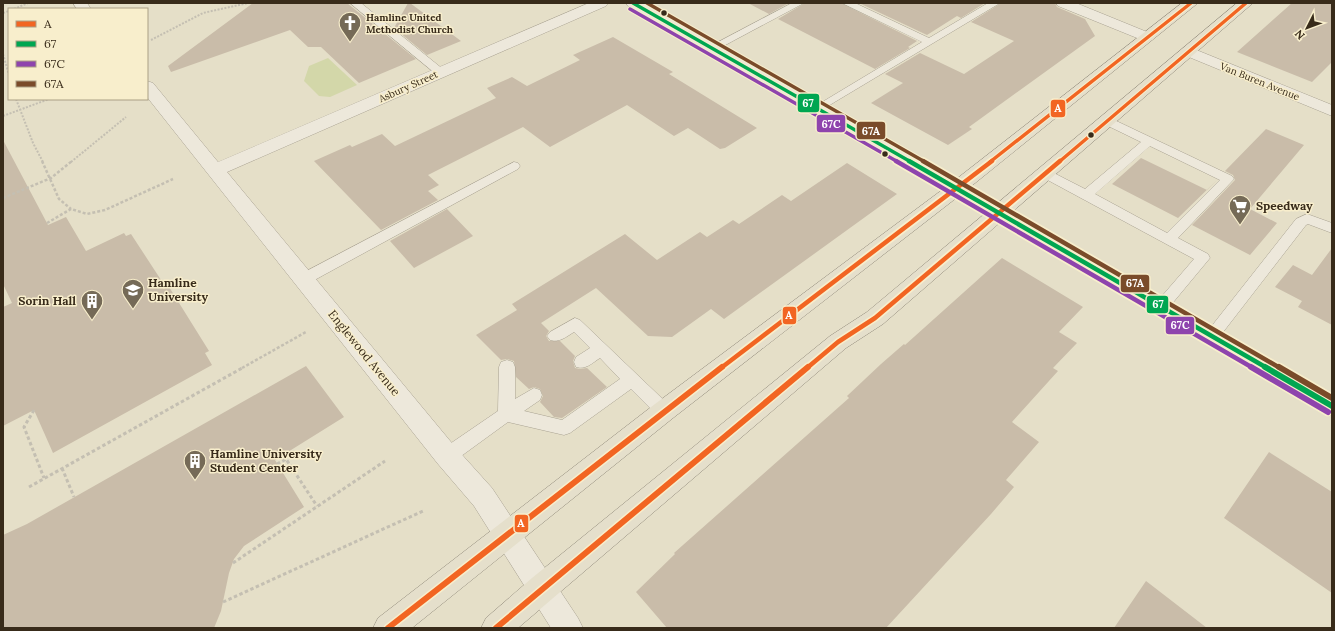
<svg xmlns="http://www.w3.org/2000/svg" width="1335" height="631" font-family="Lora,serif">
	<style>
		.green { fill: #d3d7a9 }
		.building { fill: #c9bca9 }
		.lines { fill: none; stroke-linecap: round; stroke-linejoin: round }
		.service-casing { stroke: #a9a292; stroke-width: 1 }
		.minor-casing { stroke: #a9a292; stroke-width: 1 }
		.tertiary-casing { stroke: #a9a292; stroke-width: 1 }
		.primary-casing { stroke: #8f8879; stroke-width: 1 }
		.path-far2 { stroke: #c4bfb2; stroke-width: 2; stroke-dasharray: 2 1.5; stroke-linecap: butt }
		.path-far1 { stroke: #c4bfb2; stroke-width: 2.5; stroke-dasharray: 3 2; stroke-linecap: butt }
		.path { stroke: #c4bfb2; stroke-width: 3; stroke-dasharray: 3.5 2.5; stroke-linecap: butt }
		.service { fill: #ede8db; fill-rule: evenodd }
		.minor { fill: #ede8db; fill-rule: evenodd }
		.tertiary { fill: #ede8db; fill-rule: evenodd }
		.primary { fill: #e5dfcb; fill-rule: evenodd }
		.bus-1-far2-casing { stroke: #f8eecc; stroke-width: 5.5 }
		.bus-1-far1-casing { stroke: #f8eecc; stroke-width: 8 }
		.bus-1-casing { stroke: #f8eecc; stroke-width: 9 }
		.bus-2-far2-casing { stroke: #f8eecc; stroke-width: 5.5 }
		.bus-2-far1-casing { stroke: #f8eecc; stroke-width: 8 }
		.bus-2-casing { stroke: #f8eecc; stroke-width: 9 }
		.bus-3-far2-casing { stroke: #f8eecc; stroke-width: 5.5 }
		.bus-3-far1-casing { stroke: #f8eecc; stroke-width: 8 }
		.bus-3-casing { stroke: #f8eecc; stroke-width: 9 }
		.bus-4-far2-casing { stroke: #f8eecc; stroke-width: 5.5 }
		.bus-4-far1-casing { stroke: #f8eecc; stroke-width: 8 }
		.bus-4-casing { stroke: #f8eecc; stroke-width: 9 }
		.bus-1-far2 { stroke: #f26522; stroke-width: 3.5 }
		.bus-1-far1 { stroke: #f26522; stroke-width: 4.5 }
		.bus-1 { stroke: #f26522; stroke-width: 6 }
		.bus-2-far2 { stroke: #00a651; stroke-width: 3.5 }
		.bus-2-far1 { stroke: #00a651; stroke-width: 4.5 }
		.bus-2 { stroke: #00a651; stroke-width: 6 }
		.bus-3-far2 { stroke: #8e44ad; stroke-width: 3.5 }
		.bus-3-far1 { stroke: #8e44ad; stroke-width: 4.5 }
		.bus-3 { stroke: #8e44ad; stroke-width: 6 }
		.bus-4-far2 { stroke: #7a4b2a; stroke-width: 3.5 }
		.bus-4-far1 { stroke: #7a4b2a; stroke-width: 4.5 }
		.bus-4 { stroke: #7a4b2a; stroke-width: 6 }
		.bus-dot { fill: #382b1a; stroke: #f8eecc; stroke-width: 1.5 }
		.labels { text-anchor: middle; stroke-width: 3; stroke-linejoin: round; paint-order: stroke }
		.far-poi-label { font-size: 10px; font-weight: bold; fill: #382b1a; stroke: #f8eecc; text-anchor: start }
		.far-street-label { font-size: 10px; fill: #382b1a; stroke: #f8eecc }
		.poi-label { font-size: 12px; font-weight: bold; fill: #382b1a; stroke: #f8eecc; text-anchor: start }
		.street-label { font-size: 12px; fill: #382b1a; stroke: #f8eecc }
		.line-badge { stroke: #f8eecc; stroke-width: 1.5 }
		.badge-label { font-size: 11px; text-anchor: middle; font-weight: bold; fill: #fff }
	</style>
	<rect width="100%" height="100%" fill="#e5dfc8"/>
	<path class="green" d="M328 58 357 85 330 97 319 96 304 81 309 66Z"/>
	<path class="building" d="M253 3H347L416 59 359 83 321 47H308L290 30 171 72 168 66Z
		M408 3H410L461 41 427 55 394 28Z
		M748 3H789L769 14Z
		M805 3H841L917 41 908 47 910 48 875 69 778 19Z
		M859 3H985L961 18 957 16 927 35Z
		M1001 3H1055L1057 7 1085 19 1095 36 969 127 972 129 948 145 871 103 903 83 885 74 920 53 964 74 1014 41 971 22Z
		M1292 3H1332V62L1312 82 1237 52Z
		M613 37 673 72 669 74 757 128 725 148 720 149 688 128 674 136 627 105 550 147 523 127 428 175 439 185 428 191 438 200 381 230 314 161 350 145 352 147 382 134 395 146 496 98 487 88 512 77 527 86 580 60 573 55Z
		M1266 129 1304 145 1250 209 1277 223 1250 255 1192 225 1235 180 1233 175 1225 171Z
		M3 140 48 225 66 217 86 251 124 233 126 236 131 234 163 283 166 282 209 351 205 353 212 365 53 453 34 410 3 426V307L12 303 3 284Z
		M1141 158 1207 190 1217 180 1178 218 1112 184Z
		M847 163 897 194 724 319 711 309 672 337 648 336 596 288 541 323 549 331 546 336 549 341H560L575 356 573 361 575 368 580 369 587 368 607 387 562 418 554 417 540 402 543 396 540 389 534 387 529 389 516 377 514 361 507 359 501 360 476 335 517 310 512 304 625 234 657 260 700 232 707 237 733 220 739 224 782 195 791 201Z
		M447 209 473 236 414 268 390 241Z
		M1332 248V325L1298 307 1302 301 1275 287 1293 265 1312 275Z
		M1002 258 1083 307 1059 332 1077 343 1053 368 1058 371 1012 422 1039 442 1006 480 1014 487 991 514 886 628H667L636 592 675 554 674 553 849 398 847 396 881 364 904 344 905 345Z
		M306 366 344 417 275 460 304 507 244 546 234 559 229 573 221 611 214 628H3V535L27 524Z
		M1269 452 1332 492V593L1224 518Z
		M1146 581 1207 628H1114Z"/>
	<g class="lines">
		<g class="service-casing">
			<path id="service" d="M350 3H361L444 70 445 72 444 74H436Z
				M792 3H804L716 50 712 51 707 48Z
				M842 3H855L929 38 988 3H1000L818 112 812 109 814 107 922 42Z
				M1108 117 1232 176 1234 179 1178 238 1208 254 1210 258 1166 311 1161 313 1156 311 1154 307 1156 303 1194 259 1042 177 1040 174 1042 171H1050L1085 189 1141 142 1104 124 1102 121ZM1150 146 1220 180 1167 233 1095 194Z
				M514 162 518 163 520 166 518 169 309 283 304 284 299 283 297 279 299 275Z
				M1307 214 1332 223V233L1308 224 1306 225 1217 340 1212 342 1207 340 1204 336 1207 332 1296 219Z
				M575 318 580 320 670 406 672 411 670 416 664 418 658 416 631 389 570 433 564 435 508 422 453 462 447 464 441 462 438 456 441 450 498 411 499 367 501 362 507 360 513 362 515 367V399L534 388 540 390 542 395 540 400 524 411 562 420 620 379 600 358C592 363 586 370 576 367L574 362 576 357 590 348 574 332C566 337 559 343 550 340L547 336 550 332Z"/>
		</g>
		<g class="minor-casing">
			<path id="minor" d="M73 3H87L91 9H77Z
				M589 3H608L606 6 227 172 456 448 492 488 578 618 583 628H551L474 506 438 464 147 97V81L153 83 218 162Z
				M1056 3H1076L1152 34 1155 37 1152 40H1142L1058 6Z
				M1189 47 1332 105V116L1184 55 1181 52 1184 49Z"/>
		</g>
		<g class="tertiary-casing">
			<path id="tertiary" d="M626 3H643L1332 394V416L1323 413 994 218 628 6Z"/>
		</g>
		<g class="primary-casing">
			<path id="primary" d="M1182 3H1198L964 192 673 418 412 628H373L378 618 655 404 950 184Z
				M1237 3H1253L883 324 846 348 518 628H481L486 618 532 578 830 336 867 312Z"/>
		</g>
		<path class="path-far2" d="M14 9 28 3
			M3 13 9 11
			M151 40 203 13 248 3
			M3 54 9 75
			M16 99 33 143 43 162
			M3 116 49 99
			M71 162 126 117"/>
		<path class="path-far1" d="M42 161 59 199 71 209
			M3 198 51 178 72 161
			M47 223 71 209 87 214 105 210 173 179
			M242 368 306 332"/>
		<path class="path" d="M34 410 24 427 44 478
			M277 464 286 459 317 506
			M62 468 74 497
			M29 487 244 367
			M233 563 385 461
			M223 602 423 511"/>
		<use href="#service" class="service"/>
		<use href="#minor" class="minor"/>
		<use href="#tertiary" class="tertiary"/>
		<use href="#primary" class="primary"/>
		<g class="bus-1-far2-casing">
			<path id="bus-1-far2" d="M990 162 1191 3
				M1059 162 1246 3"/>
		</g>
		<g class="bus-1-far1-casing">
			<path id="bus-1-far1" d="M721 368 992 161
				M807 368 838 342 875 318 1060 161"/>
		</g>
		<g class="bus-1-casing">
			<path id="bus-1" d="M388 628 722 367
				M496 628 808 367"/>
		</g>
		<g class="bus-2-far2-casing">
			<path id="bus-2-far2" d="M633 3 911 162"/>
		</g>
		<g class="bus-2-far1-casing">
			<path id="bus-2-far1" d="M909 161 1267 368"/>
		</g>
		<g class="bus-2-casing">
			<path id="bus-2" d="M1265 367 1332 406"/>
		</g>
		<g class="bus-3-far2-casing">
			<path id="bus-3-far2" d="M630 9 898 162"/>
		</g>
		<g class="bus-3-far1-casing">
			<path id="bus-3-far1" d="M896 161 1253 368"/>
		</g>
		<g class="bus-3-casing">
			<path id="bus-3" d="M1251 367 1328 412"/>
		</g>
		<g class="bus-4-far2-casing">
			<path id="bus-4-far2" d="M647 3 925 162"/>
		</g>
		<g class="bus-4-far1-casing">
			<path id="bus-4-far1" d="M923 161 1280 368"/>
		</g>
		<g class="bus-4-casing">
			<path id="bus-4" d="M1279 367 1332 398"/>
		</g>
		<use href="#bus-1-far2" class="bus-1-far2"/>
		<use href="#bus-1-far1" class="bus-1-far1"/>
		<use href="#bus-1" class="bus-1"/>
		<use href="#bus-2-far2" class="bus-2-far2"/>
		<use href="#bus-2-far1" class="bus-2-far1"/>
		<use href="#bus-2" class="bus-2"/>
		<use href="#bus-3-far2" class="bus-3-far2"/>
		<use href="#bus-3-far1" class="bus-3-far1"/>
		<use href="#bus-3" class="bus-3"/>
		<use href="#bus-4-far2" class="bus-4-far2"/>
		<use href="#bus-4-far1" class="bus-4-far1"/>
		<use href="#bus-4" class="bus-4"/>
	</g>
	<defs>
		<g id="church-pin" transform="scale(1.15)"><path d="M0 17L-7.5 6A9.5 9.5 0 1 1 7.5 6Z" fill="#756a57" stroke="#f8eecc"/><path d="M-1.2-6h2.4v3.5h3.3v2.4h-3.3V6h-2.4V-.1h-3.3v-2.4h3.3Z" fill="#fff"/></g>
		<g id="supermarket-pin" transform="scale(1.15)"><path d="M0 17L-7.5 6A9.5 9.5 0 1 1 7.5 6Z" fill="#756a57" stroke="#f8eecc"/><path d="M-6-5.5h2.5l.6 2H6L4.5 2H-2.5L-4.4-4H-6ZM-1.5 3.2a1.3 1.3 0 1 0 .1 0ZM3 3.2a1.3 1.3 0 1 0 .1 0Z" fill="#fff"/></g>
		<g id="university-pin" transform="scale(1.15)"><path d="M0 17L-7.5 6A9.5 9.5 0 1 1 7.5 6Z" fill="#756a57" stroke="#f8eecc"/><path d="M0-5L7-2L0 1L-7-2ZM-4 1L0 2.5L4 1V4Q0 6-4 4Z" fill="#fff"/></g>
		<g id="building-pin" transform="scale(1.15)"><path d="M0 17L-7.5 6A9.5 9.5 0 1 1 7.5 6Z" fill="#756a57" stroke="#f8eecc"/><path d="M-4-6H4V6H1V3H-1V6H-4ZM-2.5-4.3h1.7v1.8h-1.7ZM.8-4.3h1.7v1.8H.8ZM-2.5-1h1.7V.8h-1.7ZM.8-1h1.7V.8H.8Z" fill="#fff"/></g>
	</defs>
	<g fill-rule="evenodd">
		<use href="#church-pin" x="350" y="23"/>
		<use href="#supermarket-pin" x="1240" y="206"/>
		<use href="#university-pin" x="133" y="290"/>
		<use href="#building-pin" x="92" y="301"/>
		<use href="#building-pin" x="195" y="461"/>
	</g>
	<g class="bus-dot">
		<circle cx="664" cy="13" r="3.5"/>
		<circle cx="1091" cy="135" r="3.5"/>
		<circle cx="885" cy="154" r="3.5"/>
	</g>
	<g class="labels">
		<g class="far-poi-label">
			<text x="366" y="21">Hamline United<tspan x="366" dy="12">Methodist Church</tspan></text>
		</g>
		<g class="far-street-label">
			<text transform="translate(1260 81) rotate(22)" y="4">Van Buren Avenue</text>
			<text transform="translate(408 86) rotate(-24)" y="4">Asbury Street</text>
		</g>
		<g class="poi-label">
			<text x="1256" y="210">Speedway</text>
			<text x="148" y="287">Hamline<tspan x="148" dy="14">University</tspan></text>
			<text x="76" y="305" text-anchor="end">Sorin Hall</text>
			<text x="210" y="458">Hamline University<tspan x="210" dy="14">Student Center</tspan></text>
		</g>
		<g class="street-label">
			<text transform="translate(364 353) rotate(51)" y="4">Englewood Avenue</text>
		</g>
	</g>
	<g class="line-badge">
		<rect x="797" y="93" width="23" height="20" rx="4" fill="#00a651"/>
		<rect x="1050" y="99" width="16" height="19" rx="4" fill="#f26522"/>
		<rect x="816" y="114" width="30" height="19" rx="4" fill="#8e44ad"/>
		<rect x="856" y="121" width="30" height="19" rx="4" fill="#7a4b2a"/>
		<rect x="1120" y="274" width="30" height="19" rx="4" fill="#7a4b2a"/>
		<rect x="1146" y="295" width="23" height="19" rx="4" fill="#00a651"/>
		<rect x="782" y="306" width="15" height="19" rx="4" fill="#f26522"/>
		<rect x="1165" y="316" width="30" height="19" rx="4" fill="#8e44ad"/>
		<rect x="514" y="514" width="15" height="19" rx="4" fill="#f26522"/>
	</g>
	<g class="badge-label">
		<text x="808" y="107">67</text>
		<text x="1058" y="112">A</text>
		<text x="831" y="128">67C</text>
		<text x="871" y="135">67A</text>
		<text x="1135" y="287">67A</text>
		<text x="1158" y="308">67</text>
		<text x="789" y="319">A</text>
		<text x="1180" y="329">67C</text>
		<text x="521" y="527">A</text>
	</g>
	<rect width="1335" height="631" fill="none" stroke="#382b1a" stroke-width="8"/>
	<rect x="8" y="8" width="140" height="92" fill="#f8eecc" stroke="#aba085"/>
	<rect x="16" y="21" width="20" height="6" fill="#f26522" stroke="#aba085"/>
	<text x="44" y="28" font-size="12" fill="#382b1a">A</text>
	<rect x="16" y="41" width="20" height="6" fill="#00a651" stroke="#aba085"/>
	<text x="44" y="48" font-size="12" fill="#382b1a">67</text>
	<rect x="16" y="61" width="20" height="6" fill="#8e44ad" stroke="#aba085"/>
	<text x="44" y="68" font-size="12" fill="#382b1a">67C</text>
	<rect x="16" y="81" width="20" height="6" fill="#7a4b2a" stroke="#aba085"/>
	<text x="44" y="88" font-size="12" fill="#382b1a">67A</text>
	<g transform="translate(1307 28) rotate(228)" stroke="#f8eecc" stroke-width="3" paint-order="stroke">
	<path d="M0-3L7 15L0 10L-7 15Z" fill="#382b1a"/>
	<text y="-6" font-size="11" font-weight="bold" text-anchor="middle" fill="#382b1a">N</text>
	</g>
</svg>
